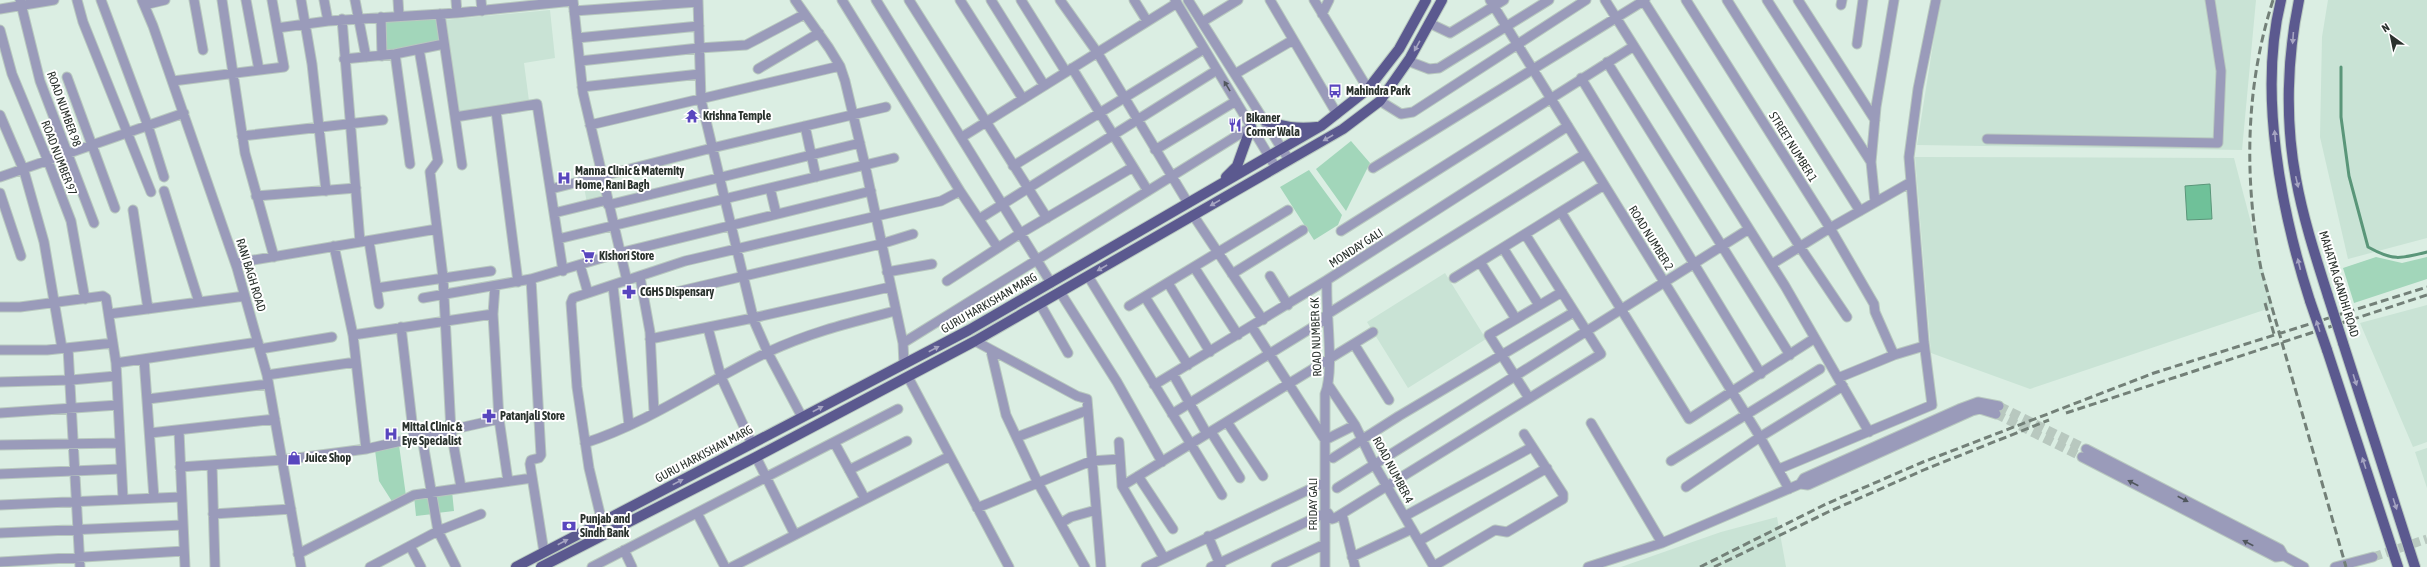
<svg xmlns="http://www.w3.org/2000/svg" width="2427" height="567" font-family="'Asap Condensed',sans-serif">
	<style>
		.built { fill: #c9e3d5 }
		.green { fill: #a2d6ba }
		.water { fill: #6fc199; stroke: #5a9679 }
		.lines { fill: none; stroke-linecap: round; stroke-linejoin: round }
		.stream { stroke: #5a9679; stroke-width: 3 }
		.minor-tunnel { stroke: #b8c8bf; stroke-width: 9; stroke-dasharray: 9 4.5; stroke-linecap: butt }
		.minor-casing { stroke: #b8c8bf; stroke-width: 11 }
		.major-casing { stroke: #b8c8bf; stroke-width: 12 }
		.minor { stroke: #9a9bba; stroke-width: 9 }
		.major { stroke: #5b598f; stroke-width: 10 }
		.rail { stroke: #738078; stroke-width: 3; stroke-dasharray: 8 4; stroke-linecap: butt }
		.major-bridge-casing { stroke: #b8c8bf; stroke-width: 12; stroke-linecap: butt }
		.major-bridge { stroke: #5b598f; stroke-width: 10 }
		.oneway { fill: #a5a4c1 }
		.oneway2 { fill: #51575e }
		.labels { text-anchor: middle; stroke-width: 4; stroke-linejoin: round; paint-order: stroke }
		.poi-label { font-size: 12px; font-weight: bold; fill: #2a322d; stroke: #fff; text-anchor: start }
		.street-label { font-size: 12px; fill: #2a322d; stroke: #fff }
	</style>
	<rect width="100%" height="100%" fill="#dbeee3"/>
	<path class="built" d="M1940 0H2256L2242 150 1917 145Z
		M2328 0H2427V238L2348 259 2320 137 2322 37Z
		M550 10 555 58 524 63 529 101 458 114 444 20Z
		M1915 157 2234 158 2273 307 2030 389 1931 353Z
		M601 177 605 199 587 203 583 182Z
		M1445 273 1486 339 1408 388 1367 322Z
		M2427 305V442L2413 447 2360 323Z
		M2427 448V488L2415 452Z
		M1777 517 1786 567H1621L1721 532Z"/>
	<path class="green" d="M439 15 441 43 384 53V18Z
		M1351 141 1370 163 1346 211 1316 169Z
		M1309 170 1342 215 1338 225 1314 240 1280 187Z
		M2376 257 2402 263 2427 257V279L2354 303 2343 268Z
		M399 445 406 496 393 503 379 481 375 450Z
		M452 491 454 511 437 513 435 494Z
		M431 494 433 514 416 516 414 496Z"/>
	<path class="water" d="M2210 184 2212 219 2187 220 2185 186Z"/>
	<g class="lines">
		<path class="stream" d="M2341 67V117L2349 176 2368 247C2393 261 2400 259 2427 252"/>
		<path class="minor-tunnel" d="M1999 406 2086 449
			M1996 414 2082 457
			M2373 557 2427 539"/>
		<g class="minor-casing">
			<path id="minor" d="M20 0 40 81 94 223
				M77 0 83 22 151 192
				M101 0 148 126 164 177
				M142 0 153 26 237 268 267 375 301 567
				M194 0 203 50
				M222 0 245 153 274 257
				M246 0 259 70
				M301 0 312 64 326 191
				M324 0 328 21
				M355 0 366 57
				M398 0 399 16
				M456 0 457 13
				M481 0 482 11
				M573 0 583 93 627 281
				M698 0 701 100 754 321 768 353 802 417
				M795 0 829 48 840 66 845 81 865 165 903 343 904 364
				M842 0 960 191 998 248
				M876 0 1051 283
				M909 0 1047 218
				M960 0 1023 99
				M991 0 1044 85
				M1021 0 1066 72
				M1060 0 1097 52 1188 203
				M1134 0 1147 21
				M1175 0 1276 168
				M1188 0 1289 160
				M1270 0 1337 114
				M1314 0 1368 89
				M1490 0 1760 437 1789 489
				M1605 0 1785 286 1869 432
				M1643 0 1800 247 1847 317
				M1686 0 1830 228 1911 182
				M1727 0 1860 211
				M1767 0 1871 162
				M1798 0 1875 120
				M144 5 165 0
				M1841 5 1842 0
				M0 9 54 0
				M574 11 698 2
				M440 14 462 165
				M1322 14 1329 0
				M381 17 382 56
				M342 19 360 242
				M1202 22 1238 0
				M1429 23 1450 33 1504 0
				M277 28 328 21 457 13 573 1
				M0 30 12 74 48 161 71 221 85 299
				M577 38 699 26
				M1857 44 1863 0
				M419 49 438 161 430 172 443 277 451 431 461 487
				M395 54 410 164
				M344 59 395 54 444 44
				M580 61 699 48 746 45 805 14
				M1408 61 1429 69 1439 68 1549 0
				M1607 62 1790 355
				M1072 68 1148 191
				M758 69 819 33
				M1235 74 1293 40
				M67 77 115 208
				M1581 78 1761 374
				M173 81 284 67 272 0
				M582 87 700 74
				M1380 101 1401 114 1413 112 1586 0
				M496 111 518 282
				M0 115 24 171 44 242 62 348
				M455 117 537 104 563 271
				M590 125 840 66
				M805 126 816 177
				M242 136 383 120
				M962 137 1177 3
				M1987 139 2218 143 2221 71 2210 0
				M1155 150 1236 101
				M1013 166 1204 49
				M1373 168 1645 0
				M0 177 184 113
				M770 188 776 213
				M551 189 712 148 886 107
				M164 191 199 302
				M0 193 21 256
				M256 196 356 188
				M1875 202 1871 162 1876 107 1894 0
				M608 205 860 143
				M133 210 148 309
				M1561 212 1689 419 1815 338
				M554 213 607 200
				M1193 215 1263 320
				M979 219 1217 70
				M1341 231 1634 46
				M558 239 894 158
				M369 241 379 304
				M334 246 353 335 366 449
				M1503 248 1539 305
				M1480 262 1516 319
				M236 263 437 229
				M1772 264 1830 228 1874 304 1875 312 1894 355
				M580 265 588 293
				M1194 267 1238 335
				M887 272 932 264
				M1232 274 1303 230
				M1088 276 1222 495
				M1270 276 1288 305
				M640 277 650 332 654 412
				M1454 278 1604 185
				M531 279 541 455 539 458 531 460 530 464 544 552
				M947 281 1021 233 1133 167
				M1168 283 1210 352
				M613 286 629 425
				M377 288 491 271
				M1060 292 1117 382 1162 462
				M672 293 881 244 913 234
				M1145 297 1188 365
				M423 298 531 279 619 253 871 191
				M1040 304 1068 353
				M1129 306 1288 210
				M0 307H20L103 296 106 298 116 363 123 499
				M109 314 245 296
				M493 314 499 419 508 481
				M1326 315 1585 154
				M401 327 414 439
				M1252 327 1325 440
				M708 328 721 377 752 444
				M353 335 493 314 495 286
				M650 339 753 318 890 287
				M975 341 1077 396 1087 399 1101 567
				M903 343 1251 127
				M1354 344 1389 400
				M68 348 80 567
				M260 349 332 337
				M0 350H47L113 343
				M991 351 1006 415 1038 483 1085 567
				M144 359 154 498
				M116 363 258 342
				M1173 374 1207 434
				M267 375 356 362
				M908 377 1009 567
				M1838 378 1894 355 1924 346
				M0 382 71 380 116 376
				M1154 385 1327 280 1568 126
				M1329 386 1355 425 1374 464 1434 567
				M1529 398 1489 335 1562 292
				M148 399 268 384
				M0 413 118 405
				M1172 414 1326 319
				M1227 422 1263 476
				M1591 423 1662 543
				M179 431 185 567
				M1211 432 1240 478
				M150 433 275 419
				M422 437 438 531 456 567
				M1017 437 1088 410
				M1325 440 1355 425
				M834 442 865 499
				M1119 442 1122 486 1164 558
				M585 443C650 422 707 381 768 352 811 332 849 323 895 311
				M0 445 120 443
				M2086 449 2280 549 2284 556 2304 567
				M756 457 795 535
				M2082 457 2276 557 2284 556
				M1333 458 1399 416 1574 312
				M1671 461 1820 369
				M212 465 215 567
				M180 467 282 460 366 449 499 419
				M1779 469 1932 405 1924 342 1909 157 1918 89 1936 0
				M849 470 907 441
				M0 474 121 469
				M1138 476 1173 529
				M1800 484 1804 478 1959 409 1978 402 1999 406
				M1122 486 1373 332
				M1686 487 1760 437 1843 386
				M1337 488 1749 229
				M0 505 181 497
				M977 508 1091 461 1120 459
				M697 513 725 567
				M213 514 291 509
				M1342 514 1355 567
				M1405 516 1532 447
				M602 522 589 468 577 387 571 303 573 298 685 261 941 201 960 191
				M1061 523 1071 517 1096 510
				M0 533 183 525
				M1208 536 1221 567
				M1419 541 1547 468
				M410 546 421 567
				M624 550 632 567
				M298 554 414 495 532 478
				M1352 557 1412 529
				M0 562 184 551
				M1434 566 1495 530 1507 532 1563 499V494L1524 434
				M370 567 438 531 481 514
				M592 567 898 409
				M732 567 950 456
				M1146 567 1325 482
				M1211 567 1323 514 1328 513 1332 519 1335 518 1601 354 1525 234
				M1276 567 1325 544
				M1325 567V394C1335 370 1325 311 1327 280
				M1588 567 1662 543 1800 484 1808 485 1972 411 1980 409 1996 414
				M2335 567 2373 557"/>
		</g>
		<g class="major-casing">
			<path id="major" d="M2281 0C2258 93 2281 211 2310 301
				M2299 0C2287 57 2285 121 2296 179 2303 218 2316 258 2328 296
				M1264 120C1283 127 1297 129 1317 127
				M1226 177 1237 166 1251 127
				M2343 343 2415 567
				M2327 350 2398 567
				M516 567 969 330 1321 126 1368 89 1399 49 1426 0
				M541 567 756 457 975 341 1343 129 1380 101 1410 58 1442 0"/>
		</g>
		<use href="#minor" class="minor"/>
		<use href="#major" class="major"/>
		<path class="rail" d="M2273 0C2245 88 2244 178 2261 269L2346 567
			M2265 303 2274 334
			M2066 413 2427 295
			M1700 567 1826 504 1923 462 2154 373 2427 287
			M1714 567 1828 512 1926 469 2049 420"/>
		<g class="major-bridge-casing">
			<path id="major-bridge" d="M2328 296 2343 343
				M2310 301 2327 350"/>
		</g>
		<use href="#major-bridge" class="major-bridge"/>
	</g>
	<defs><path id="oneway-solid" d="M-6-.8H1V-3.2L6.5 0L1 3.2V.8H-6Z"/></defs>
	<g class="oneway">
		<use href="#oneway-solid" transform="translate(2293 38) rotate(94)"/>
		<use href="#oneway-solid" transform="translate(1417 46) rotate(119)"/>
		<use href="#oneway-solid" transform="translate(2275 136) rotate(-95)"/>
		<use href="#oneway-solid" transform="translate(1328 138) rotate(150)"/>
		<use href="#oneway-solid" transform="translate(2297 182) rotate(77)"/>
		<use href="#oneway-solid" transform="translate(1215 203) rotate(150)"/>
		<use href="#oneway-solid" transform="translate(2299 264) rotate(-104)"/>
		<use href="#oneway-solid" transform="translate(1102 268) rotate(150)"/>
		<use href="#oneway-solid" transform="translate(2318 326) rotate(-108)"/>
		<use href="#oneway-solid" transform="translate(934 349) rotate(-28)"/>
		<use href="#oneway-solid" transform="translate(2355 380) rotate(72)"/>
		<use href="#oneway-solid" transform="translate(818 409) rotate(-28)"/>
		<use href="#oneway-solid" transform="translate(2364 463) rotate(-108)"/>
		<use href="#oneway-solid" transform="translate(678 482) rotate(-28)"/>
		<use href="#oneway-solid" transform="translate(2395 504) rotate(72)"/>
		<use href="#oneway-solid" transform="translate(563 542) rotate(-28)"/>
	</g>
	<g class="oneway2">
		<use href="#oneway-solid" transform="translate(1227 86) rotate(-121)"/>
		<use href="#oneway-solid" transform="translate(2133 483) rotate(-153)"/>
		<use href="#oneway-solid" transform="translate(2183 499) rotate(27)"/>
		<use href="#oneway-solid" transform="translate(2248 543) rotate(-153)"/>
	</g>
	<defs>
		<g id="bus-bare" transform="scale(1.08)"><path d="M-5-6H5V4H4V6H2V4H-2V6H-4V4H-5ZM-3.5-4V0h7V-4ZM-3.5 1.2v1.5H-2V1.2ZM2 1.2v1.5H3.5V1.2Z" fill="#5846be" stroke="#fff" stroke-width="2.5" paint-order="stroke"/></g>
		<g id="temple-bare" transform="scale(1.08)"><path d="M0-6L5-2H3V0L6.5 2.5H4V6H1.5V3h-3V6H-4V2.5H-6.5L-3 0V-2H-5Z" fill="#5846be" stroke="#fff" stroke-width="2.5" paint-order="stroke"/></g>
		<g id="restaurant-bare" transform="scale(1.08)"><path d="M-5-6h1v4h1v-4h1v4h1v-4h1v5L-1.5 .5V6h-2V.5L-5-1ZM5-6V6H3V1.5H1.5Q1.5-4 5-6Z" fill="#5846be" stroke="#fff" stroke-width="2.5" paint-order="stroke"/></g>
		<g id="hospital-bare" transform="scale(1.08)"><path d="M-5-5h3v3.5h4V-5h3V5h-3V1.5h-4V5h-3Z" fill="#5846be" stroke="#fff" stroke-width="2.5" paint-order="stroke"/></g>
		<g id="supermarket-bare" transform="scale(1.08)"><path d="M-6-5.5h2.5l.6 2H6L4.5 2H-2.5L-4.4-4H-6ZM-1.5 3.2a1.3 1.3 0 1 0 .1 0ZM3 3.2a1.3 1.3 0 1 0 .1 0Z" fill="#5846be" stroke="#fff" stroke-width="2.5" paint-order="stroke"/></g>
		<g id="pharmacy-bare" transform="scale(1.08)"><path d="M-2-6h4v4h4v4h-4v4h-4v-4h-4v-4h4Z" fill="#5846be" stroke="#fff" stroke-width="2.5" paint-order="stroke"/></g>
		<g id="shop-bare" transform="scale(1.08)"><path d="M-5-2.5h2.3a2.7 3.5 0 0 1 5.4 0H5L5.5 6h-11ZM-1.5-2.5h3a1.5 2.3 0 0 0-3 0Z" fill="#5846be" stroke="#fff" stroke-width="2.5" paint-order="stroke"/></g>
		<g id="bank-bare" transform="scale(1.08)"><path d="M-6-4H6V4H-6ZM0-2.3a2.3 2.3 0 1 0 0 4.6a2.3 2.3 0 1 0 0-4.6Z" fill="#5846be" stroke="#fff" stroke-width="2.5" paint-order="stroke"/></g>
	</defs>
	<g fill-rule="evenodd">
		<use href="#bus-bare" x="1335" y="91"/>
		<use href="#temple-bare" x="692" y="116"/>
		<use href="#restaurant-bare" x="1235" y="125"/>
		<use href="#hospital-bare" x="564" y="178"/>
		<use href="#supermarket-bare" x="588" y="256"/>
		<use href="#pharmacy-bare" x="629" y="292"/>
		<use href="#pharmacy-bare" x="489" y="416"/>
		<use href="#hospital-bare" x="391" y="434"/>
		<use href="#shop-bare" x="294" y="458"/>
		<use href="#bank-bare" x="569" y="526"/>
	</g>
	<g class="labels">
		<g class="poi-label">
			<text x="1346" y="95">Mahindra Park</text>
			<text x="703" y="120">Krishna Temple</text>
			<text x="1246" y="122">Bikaner<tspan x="1246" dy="14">Corner Wala</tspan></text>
			<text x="575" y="175">Manna Clinic &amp; Maternity<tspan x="575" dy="14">Home, Rani Bagh</tspan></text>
			<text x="599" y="260">Kishori Store</text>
			<text x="640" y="296">CGHS Dispensary</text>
			<text x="500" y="420">Patanjali Store</text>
			<text x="402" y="431">Mittal Clinic &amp;<tspan x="402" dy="14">Eye Specialist</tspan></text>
			<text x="305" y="462">Juice Shop</text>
			<text x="580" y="523">Punjab and<tspan x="580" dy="14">Sindh Bank</tspan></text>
		</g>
		<g class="street-label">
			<text transform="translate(64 109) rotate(70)" y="4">ROAD NUMBER 98</text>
			<text transform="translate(1793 147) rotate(58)" y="4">STREET NUMBER 1</text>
			<text transform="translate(59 158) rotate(69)" y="4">ROAD NUMBER 97</text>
			<text transform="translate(1651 238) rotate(58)" y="4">ROAD NUMBER 2</text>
			<text transform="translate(1356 248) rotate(-33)" y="4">MONDAY GALI</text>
			<text transform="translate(251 275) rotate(73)" y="4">RANI BAGH ROAD</text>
			<text transform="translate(2339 284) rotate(73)" y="4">MAHATMA GANDHI ROAD</text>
			<text transform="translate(989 303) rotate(-30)" y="4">GURU HARKISHAN MARG</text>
			<text transform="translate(1316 337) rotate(-92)" y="4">ROAD NUMBER 6K</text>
			<text transform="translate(704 454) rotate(-28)" y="4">GURU HARKISHAN MARG</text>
			<text transform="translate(1393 470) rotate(62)" y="4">ROAD NUMBER 4</text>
			<text transform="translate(1313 504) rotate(-90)" y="4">FRIDAY GALI</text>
		</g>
	</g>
	<g transform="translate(2391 36) rotate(327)" stroke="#ffffff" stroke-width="3" paint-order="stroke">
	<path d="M0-3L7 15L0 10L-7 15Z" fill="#2a322d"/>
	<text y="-6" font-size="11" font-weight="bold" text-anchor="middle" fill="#2a322d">N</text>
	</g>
</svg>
